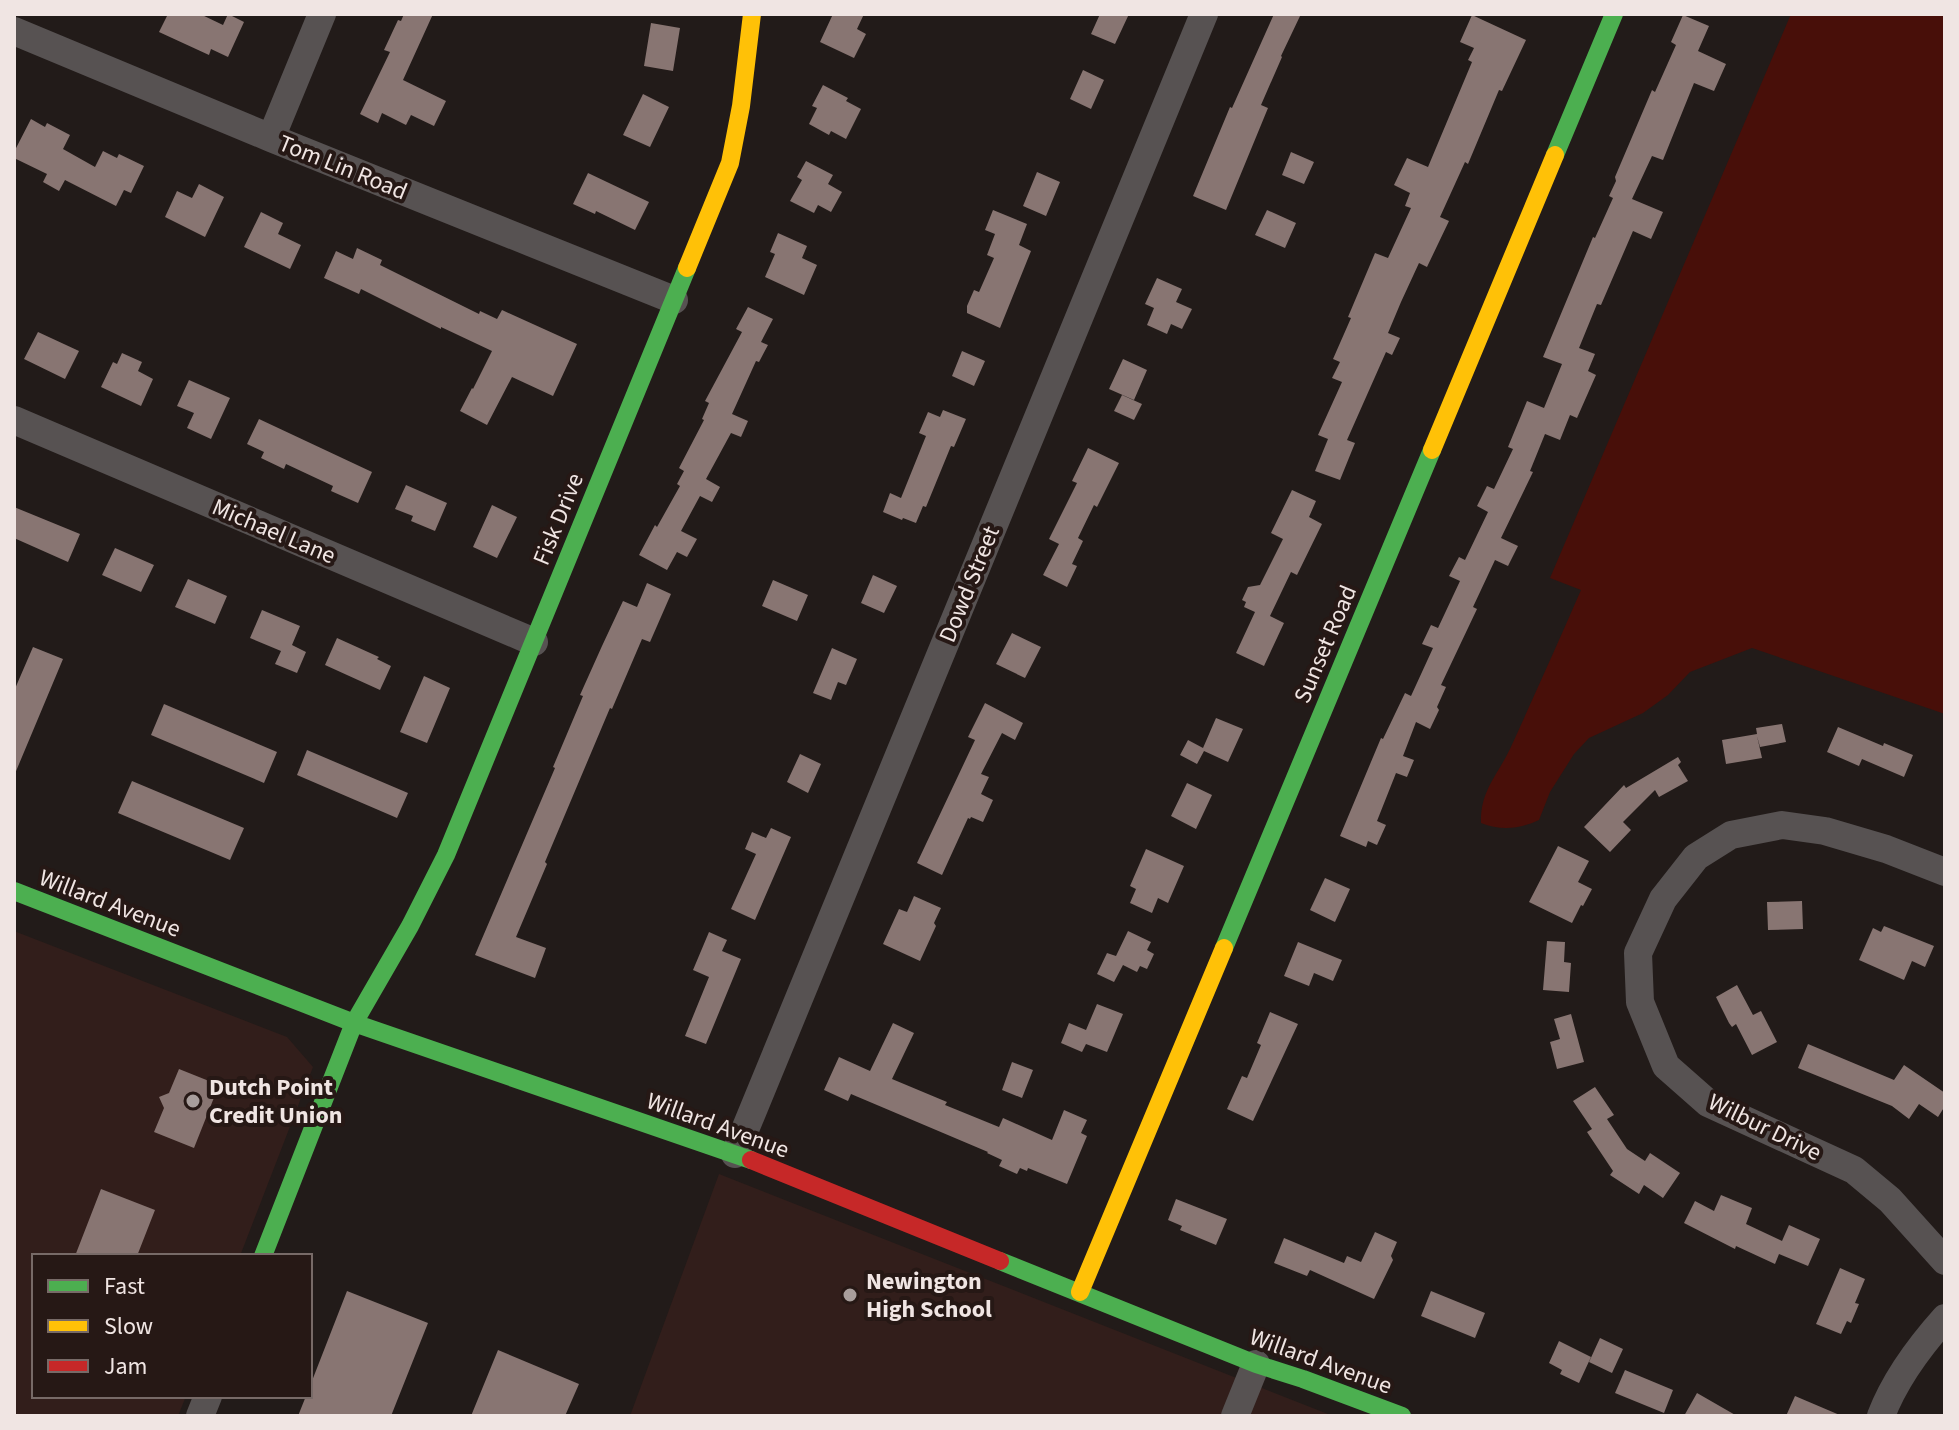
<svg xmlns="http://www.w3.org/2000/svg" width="1959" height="1430" font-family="'Source Sans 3',sans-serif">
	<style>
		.built { fill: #321e1b }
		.green { fill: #480f09 }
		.building { fill: #887572 }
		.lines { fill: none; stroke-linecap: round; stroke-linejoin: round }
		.street { stroke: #575252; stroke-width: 28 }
		.fast { stroke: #4caf50; stroke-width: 18 }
		.slow { stroke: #ffc107; stroke-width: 18 }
		.jam { stroke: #c62828; stroke-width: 18 }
		.poi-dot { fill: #a89e9c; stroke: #261815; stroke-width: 3 }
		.labels { text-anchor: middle; stroke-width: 8; stroke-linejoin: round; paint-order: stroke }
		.street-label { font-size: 24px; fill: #f0e5e3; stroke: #261815 }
		.poi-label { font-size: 24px; font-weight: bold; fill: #f0e5e3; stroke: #261815; text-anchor: start }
	</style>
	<rect width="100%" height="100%" fill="#221b19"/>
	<path class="built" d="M14 931 287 1037 313 1067 240 1256H34V1396H186L178 1416H14Z
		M719 1174 1333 1416H630Z"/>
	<path class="green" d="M1791 14H1945V714L1752 648 1690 672 1668 695 1643 713 1589 738 1574 754 1550 792 1539 820C1520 829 1501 831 1481 823 1480 791 1497 776 1510 749 1534 696 1558 643 1581 590L1550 578Z"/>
	<path class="building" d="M168 14H200L223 25 228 14 244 22 228 57 211 49 209 55 159 32Z
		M404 14H433L403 80 446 101 434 126 411 115 406 125 382 113 378 123 360 114 390 52 384 50 398 20 401 21Z
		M833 14H864L857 29 866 34 854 58 820 42Z
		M1100 14H1129L1115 44 1091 34Z
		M1274 14H1301L1281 56 1282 57 1261 105 1268 108 1226 210 1193 196 1230 107 1232 108Z
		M1472 15 1526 40 1502 91 1499 90 1468 164 1465 162 1440 217 1449 221 1427 267 1419 263 1401 302 1388 333 1400 338 1392 355 1386 352 1347 440 1355 443 1340 480 1315 471 1328 439 1318 435 1342 382 1332 378 1340 362 1333 359 1351 318 1348 317 1375 253 1388 258 1411 208 1405 206 1410 193 1394 185 1407 158 1428 167 1472 62 1468 60 1474 48 1460 42Z
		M1683 15 1709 26 1698 51 1726 64 1714 91 1694 83 1663 160 1652 156 1632 199 1663 212 1651 239 1633 231 1601 305 1597 304 1579 348 1595 354 1588 371 1596 375 1577 418 1570 415 1560 440 1545 434 1530 471 1533 472 1501 538 1518 546 1508 566 1495 560 1473 607 1477 609 1441 685 1446 687 1437 707 1439 710 1430 729 1416 722 1403 756 1414 760 1407 777 1396 773 1377 821 1386 825 1377 845 1368 841 1366 847 1340 836 1381 738 1383 739 1405 693 1411 696 1433 648 1422 644 1431 625 1438 628 1460 581 1449 576 1459 557 1465 560 1488 512 1477 506 1487 486 1494 489 1513 449 1508 447 1527 401 1544 408 1562 364 1543 357 1593 237 1595 238 1613 198 1609 196 1616 181 1615 177 1652 90 1655 92 1676 45 1671 42Z
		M651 23 680 28 673 71 644 66Z
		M1083 70 1104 80 1091 109 1070 99Z
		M823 85 848 98 846 101 861 109 846 139 831 131 829 135 809 124 817 108 812 106Z
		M643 94 669 107 650 147 623 135Z
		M31 119 45 127 47 123 70 135 63 149 95 167 103 151 117 158 119 154 144 166 131 193 124 190 116 206 65 180 59 191 43 182 47 174 14 158V152Z
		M1291 152 1314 162 1304 184 1282 175Z
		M806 161 833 175 828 184 842 192 831 212 818 205 814 213 790 201 802 180 797 177Z
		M1037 172 1060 182 1046 216 1023 206Z
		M588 173 649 202 635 230 596 211 595 214 573 204Z
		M199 184 224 197 205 237 165 217 177 191 192 198Z
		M993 210 1027 224 1019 245 1031 251 1000 328 967 313V306L974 290 979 292 994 258 987 255 995 234 985 230Z
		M1267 210 1296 223 1285 248 1255 235Z
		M261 212 283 223 278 234 301 245 290 269 244 247Z
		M778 233 807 246 802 258 817 265 804 295 765 277 775 254 770 252Z
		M357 248 382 260 380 265 479 314 480 311 497 319 502 310 577 344 553 396 512 377 487 425 460 411 472 388 473 389 492 351 441 327V329L361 289 359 294 324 278 336 251 353 259Z
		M1157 278 1182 289 1176 302 1192 309 1182 329 1171 324 1167 334 1147 325 1154 308 1145 304Z
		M748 307 773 319 761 342 768 345 759 362 756 361 732 414 748 421 741 437 731 433 706 479 720 487 712 502 700 496 681 531 697 539 687 557 677 552 667 570 639 555 655 525 657 527 680 486 677 484 684 471 679 468 704 420 702 419 709 403 705 401 742 332 736 329Z
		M38 332 79 351 65 379 24 359Z
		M962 351 985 361 974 386 952 376Z
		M122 353 142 362 138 371 153 379 141 406 101 387 113 362 117 364Z
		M1123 359 1147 370 1134 400 1109 389Z
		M189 380 230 398 211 439 187 428 194 413 177 406Z
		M1122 395 1142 404 1134 420 1114 411Z
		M943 410 966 419 954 447 951 446 926 507 923 506 916 523 903 518 902 520 883 512 890 493 901 498 926 436 919 433 928 412 940 417Z
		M259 419 372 472 358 503 331 491 333 486 286 464 284 469 261 458 264 452 247 444Z
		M1088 448 1119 463 1097 507 1094 505 1078 538 1083 541 1072 564 1077 566 1067 587 1043 575 1059 544 1049 539 1077 483 1072 481Z
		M406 485 447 503 435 531 411 521 413 516 395 509Z
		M1292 490 1316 501 1309 517 1322 524 1297 575 1291 572 1270 616 1284 623 1264 666 1236 653 1255 612 1244 607 1246 602 1242 600 1248 587 1260 585 1283 539 1271 533Z
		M492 505 517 517 497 558 473 547Z
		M14 507 80 534 68 562 14 538Z
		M115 548 154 565 141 592 102 575Z
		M873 575 897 586 884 613 861 603Z
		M188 579 227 596 215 624 175 607Z
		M773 580 808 595 797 621 762 606Z
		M647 583 671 594 650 642 642 639 612 709 610 708 545 862 547 864 516 937 546 948 535 978 475 955 555 768 553 767 583 696 580 695 602 646 623 601 637 607Z
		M262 610 300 626 292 645 306 652 297 673 275 664 281 651 250 638Z
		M1012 633 1041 647 1025 678 996 664Z
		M337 638 379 657 377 659 391 666 380 690 325 665Z
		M33 647 63 659 14 776V691Z
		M832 648 857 659 846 685 838 682 831 700 813 693Z
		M424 676 450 688 427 743 400 732Z
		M985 703 1023 723 1015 740 1002 733 981 774 989 777 981 794 993 800 983 822 971 817 970 819 968 818 942 875 917 863 975 740 968 737Z
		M164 704 277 752 264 783 151 735Z
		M1216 718 1243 729 1228 762 1204 751 1197 764 1180 755 1188 740 1203 748Z
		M1782 724 1786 742 1760 747 1757 736 1762 758 1726 764 1722 740 1757 734 1756 728Z
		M1838 727 1883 746 1884 743 1913 755 1904 777 1862 759 1859 766 1827 752Z
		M307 750 408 793 397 818 297 775Z
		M800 754 821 764 808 793 787 782Z
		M1678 757 1681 762 1678 765 1688 781 1659 797 1655 790 1623 822 1631 830 1610 852 1584 827 1624 785 1626 788Z
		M132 781 244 828 230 860 118 813Z
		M1187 783 1212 795 1196 829 1171 816Z
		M771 828 791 837 755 920 731 909 756 854 745 849 752 832 766 838Z
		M1558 846 1589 861 1578 882 1592 889 1583 906 1581 905 1572 923 1529 902Z
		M1146 849 1184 866 1168 903 1158 898 1152 913 1130 903 1136 889 1130 886Z
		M1325 878 1350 889 1335 922 1310 910Z
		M914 896 941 908 934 923 936 926 920 961 883 944 899 909 907 912Z
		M1802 901 1803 929 1768 930 1767 902Z
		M1884 926 1934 946 1925 967 1912 961 1904 980 1859 960 1873 928 1881 932Z
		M1128 931 1151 942 1147 950 1154 954 1147 969 1140 966 1137 972 1123 965 1114 982 1097 974 1107 953 1116 956Z
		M709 932 727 940 722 951 741 959 706 1044 685 1036 709 977 693 970Z
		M1547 941 1565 942 1564 962 1571 963 1569 992 1543 990Z
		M1298 942 1342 960 1333 981 1314 973 1309 986 1284 976Z
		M1737 985 1753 1015 1761 1011 1777 1042 1752 1055 1736 1024 1732 1027 1729 1023 1716 997Z
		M1097 1004 1123 1014 1107 1052 1086 1044 1082 1052 1061 1043 1069 1023 1086 1030Z
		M1270 1012 1298 1024 1253 1121 1227 1109 1242 1076 1247 1078 1261 1045 1257 1043Z
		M1571 1014 1584 1062 1557 1069 1550 1042 1560 1039 1554 1019Z
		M893 1023 914 1033 892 1079 947 1102 945 1105 999 1127 1003 1118 1052 1140 1064 1110 1087 1120 1081 1133 1087 1136 1067 1184 1028 1168 1027 1171 1020 1168 1017 1174 999 1166 1002 1160 987 1153 988 1152 851 1094 848 1101 824 1090 839 1057 870 1071Z
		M1808 1044 1894 1080 1904 1065 1945 1093V1106L1938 1117 1919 1104 1909 1119 1892 1106 1798 1068Z
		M1012 1062 1033 1070 1022 1098 1002 1090Z
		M179 1069 219 1085 194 1148 154 1132 164 1108 159 1097 169 1093Z
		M1595 1087 1614 1115 1607 1119 1627 1149 1645 1161 1650 1153 1680 1173 1663 1198 1644 1185 1639 1194 1610 1175 1613 1171 1587 1132 1592 1129 1573 1101Z
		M101 1189 155 1210 137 1256H75Z
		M1721 1195 1752 1208 1746 1224 1782 1241 1789 1225 1820 1239 1808 1266 1779 1254 1775 1264 1736 1246 1735 1249 1684 1223 1695 1201 1714 1211Z
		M1176 1199 1227 1219 1216 1245 1180 1230 1182 1226 1168 1220Z
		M1375 1232 1397 1242 1391 1256 1393 1260 1374 1299 1310 1270 1307 1276 1274 1263 1284 1238 1344 1263 1347 1256 1361 1262Z
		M1840 1268 1865 1279 1855 1303 1859 1304 1851 1323 1847 1321 1841 1334 1816 1324Z
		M347 1291 428 1323 391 1416H298L306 1396H310V1386Z
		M1431 1291 1485 1313 1475 1338 1421 1316Z
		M1600 1338 1623 1349 1612 1373 1589 1362Z
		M1559 1341 1591 1357 1579 1383 1560 1374 1562 1370 1549 1363Z
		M498 1350 579 1384 565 1416H471Z
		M1625 1370 1673 1390 1664 1413 1615 1393Z
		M1697 1393 1737 1416H1684Z
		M1795 1396 1842 1416H1786Z"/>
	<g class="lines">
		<path class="street" d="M14 31 271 138 674 300
			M271 138 322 14
			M14 420 534 642
			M1945 872 1886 849 1825 831 1782 825 1731 835 1696 857 1663 899 1638 953 1640 1002 1666 1066 1708 1103 1854 1170 1890 1200 1945 1261
			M735 1154 1204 14
			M200 1416 208 1396
			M1235 1416 1256 1364
			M1881 1416C1895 1379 1919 1347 1945 1318"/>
		<path class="fast" d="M1555 155 1614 14
			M14 891 354 1023 751 1160
			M1224 948 1432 450
			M263 1256 354 1023 410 926 446 855 687 268
			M1000 1261 1256 1364 1303 1379 1402 1416"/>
		<path class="slow" d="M687 268 730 163 741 106 752 14
			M1432 450 1555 155
			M1080 1292 1224 948"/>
		<path class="jam" d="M751 1160 1000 1261"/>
	</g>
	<g class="poi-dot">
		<circle cx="193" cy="1101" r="8"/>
		<circle cx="850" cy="1295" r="8"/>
	</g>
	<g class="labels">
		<g class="street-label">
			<text transform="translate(343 167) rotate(22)" y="8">Tom Lin Road</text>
			<text transform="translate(558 519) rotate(-68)" y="8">Fisk Drive</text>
			<text transform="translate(274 531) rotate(23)" y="8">Michael Lane</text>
			<text transform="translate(969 584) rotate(-68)" y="8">Dowd Street</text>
			<text transform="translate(1325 644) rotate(-67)" y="8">Sunset Road</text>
			<text transform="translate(110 903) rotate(21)" y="8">Willard Avenue</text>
			<text transform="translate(718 1125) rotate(20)" y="8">Willard Avenue</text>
			<text transform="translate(1765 1127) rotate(26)" y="8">Wilbur Drive</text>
			<text transform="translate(1321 1361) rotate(20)" y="8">Willard Avenue</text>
		</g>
		<g class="poi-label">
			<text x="209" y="1095">Dutch Point<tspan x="209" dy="28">Credit Union</tspan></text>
			<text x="866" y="1289">Newington<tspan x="866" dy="28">High School</tspan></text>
		</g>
	</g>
	<rect width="1959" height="1430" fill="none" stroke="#f0e5e3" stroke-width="32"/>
	<rect x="32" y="1254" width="280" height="144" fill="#261815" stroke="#776a67" stroke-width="2"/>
	<rect x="48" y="1280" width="40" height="12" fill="#4caf50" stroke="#776a67" stroke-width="2"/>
	<text x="104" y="1294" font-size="24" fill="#f0e5e3">Fast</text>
	<rect x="48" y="1320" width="40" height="12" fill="#ffc107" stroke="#776a67" stroke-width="2"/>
	<text x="104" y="1334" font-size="24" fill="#f0e5e3">Slow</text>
	<rect x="48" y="1360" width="40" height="12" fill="#c62828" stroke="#776a67" stroke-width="2"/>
	<text x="104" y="1374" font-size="24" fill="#f0e5e3">Jam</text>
</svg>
